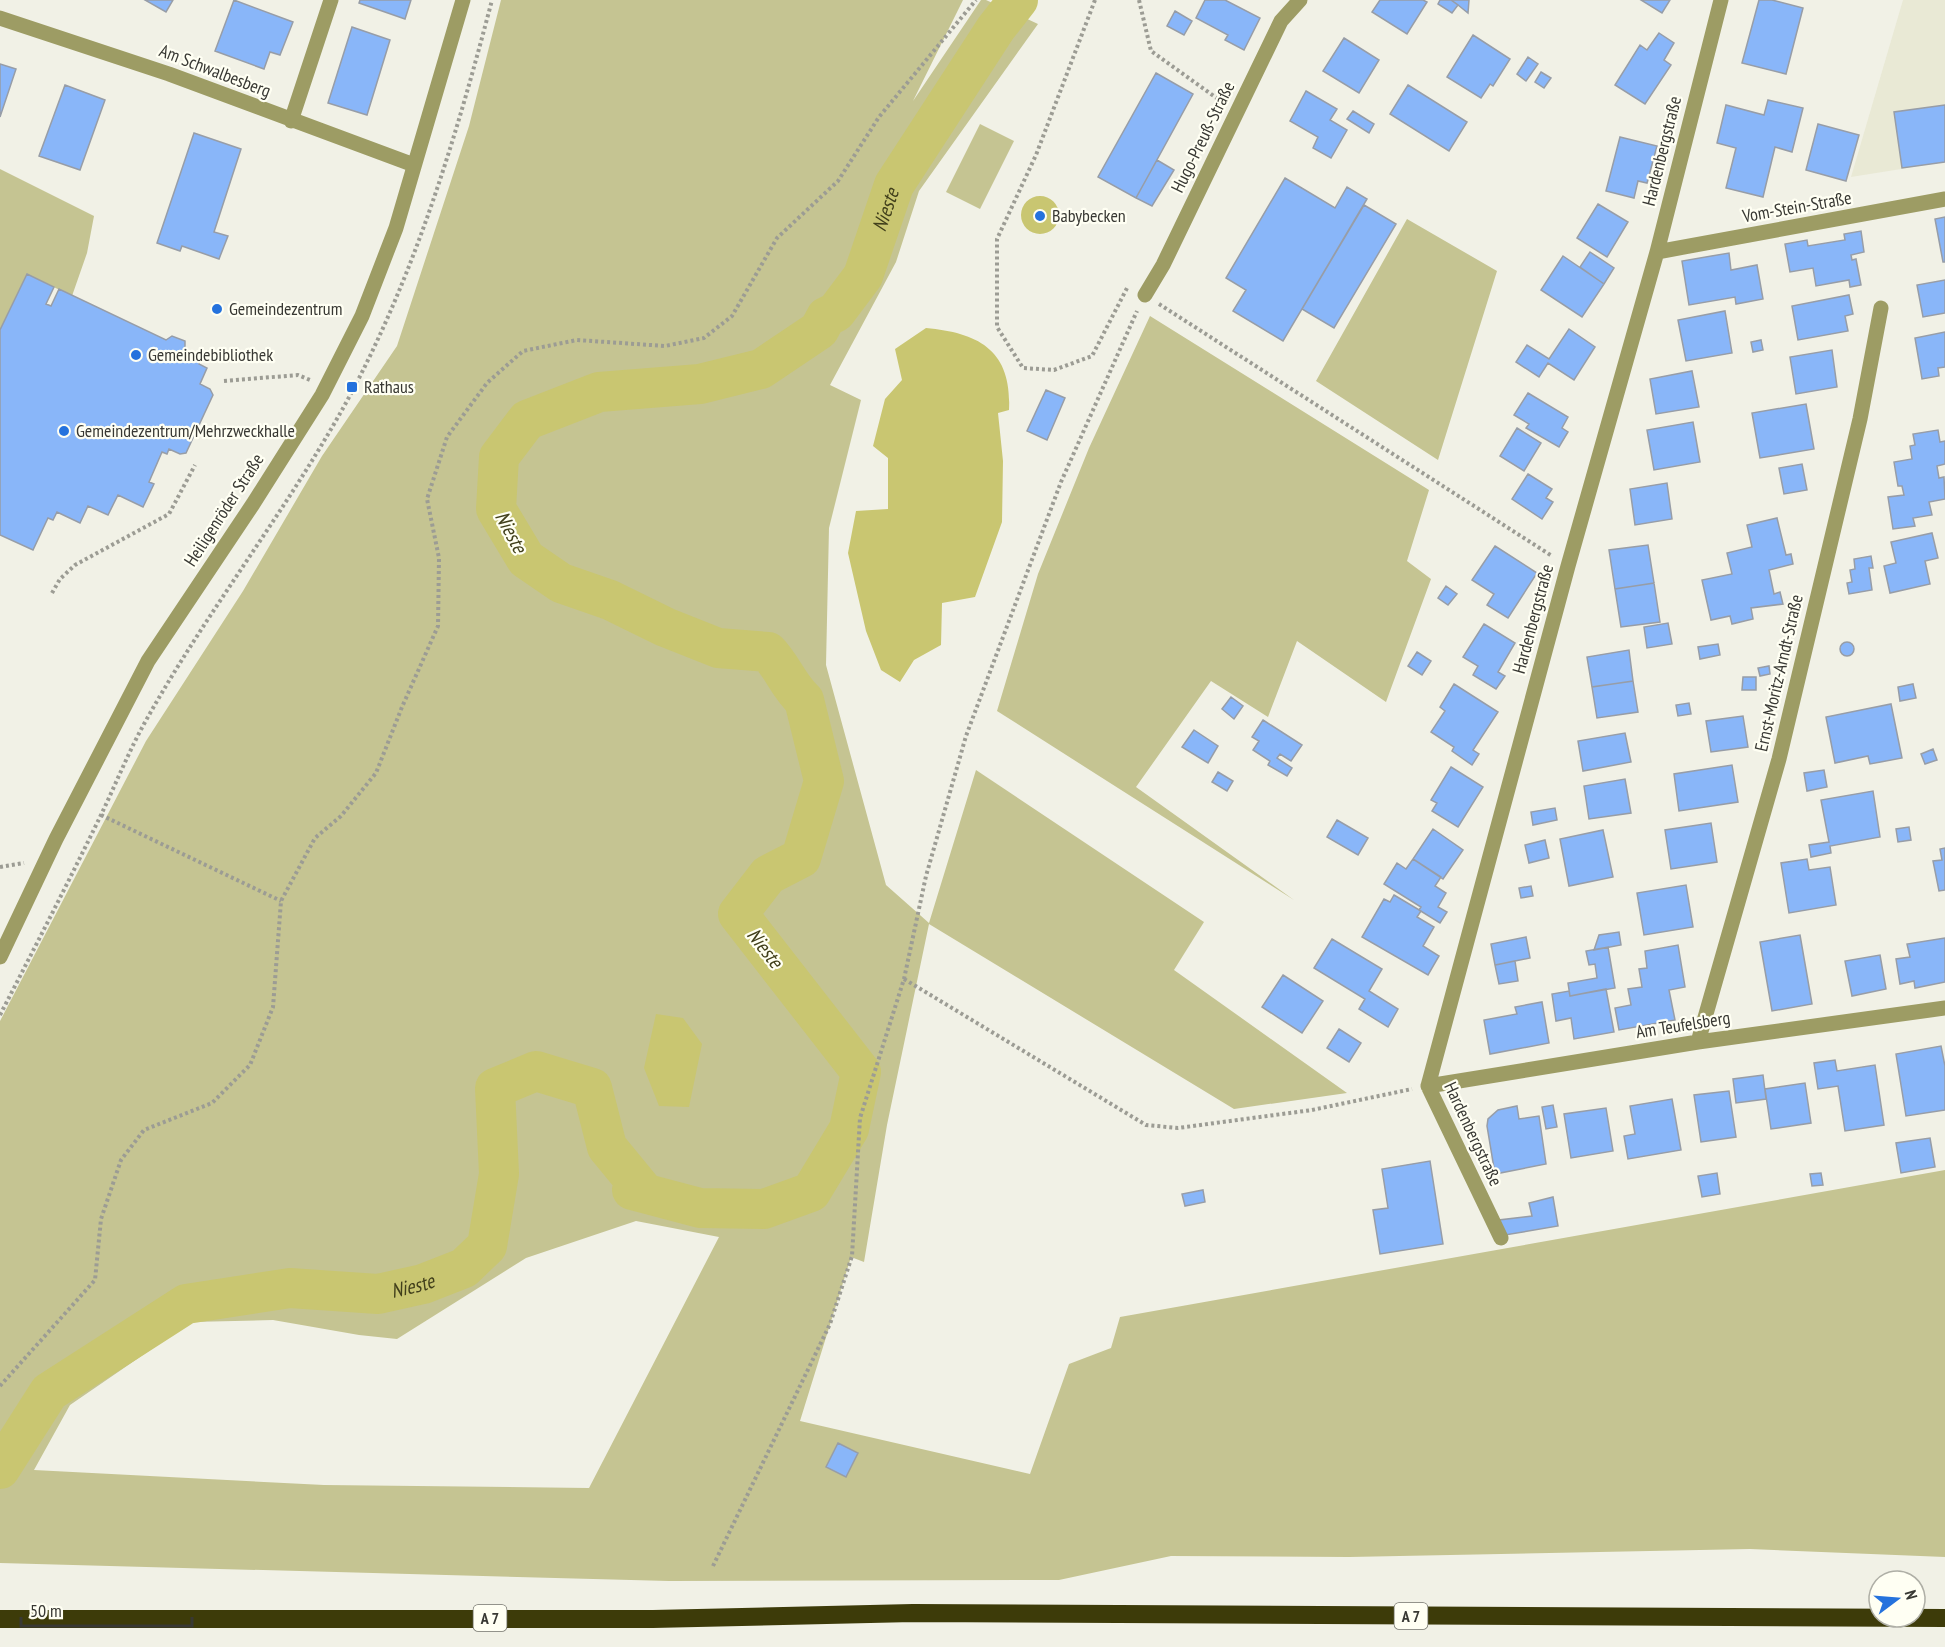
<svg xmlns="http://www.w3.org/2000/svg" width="1945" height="1647" font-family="'PT Sans Narrow',sans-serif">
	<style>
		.built { fill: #e9e9d5 }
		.green { fill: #c5c492; fill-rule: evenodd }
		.water { fill: #c9c671 }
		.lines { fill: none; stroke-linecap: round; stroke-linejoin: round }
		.river { stroke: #c9c671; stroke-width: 40 }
		.building { fill: #89b6f9; stroke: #979da7; stroke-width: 1.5 }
		.path { stroke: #9c9c94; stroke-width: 4; stroke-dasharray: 3 3; stroke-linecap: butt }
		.minor { stroke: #9d9c64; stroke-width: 15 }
		.highway { stroke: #3d3b09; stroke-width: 18 }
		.poi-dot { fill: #2572dd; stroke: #fffff3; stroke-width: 2 }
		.labels { text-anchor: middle; stroke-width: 4.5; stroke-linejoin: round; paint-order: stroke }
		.shield { fill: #fffff3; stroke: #74746d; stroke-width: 1.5 }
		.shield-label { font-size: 16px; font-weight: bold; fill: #383833 }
		.street-label { font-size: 18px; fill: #383833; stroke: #fffff3 }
		.poi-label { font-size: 18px; fill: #383833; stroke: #fffff3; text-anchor: start }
		.water-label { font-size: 20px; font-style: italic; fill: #413f1b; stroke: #fffff3 }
	</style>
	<rect width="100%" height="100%" fill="#f1f1e6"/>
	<path class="built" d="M1903 0H1945V162L1851 177Z"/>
	<path class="green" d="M501 0H963L913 101 981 0H986L1038 24 919 191 896 262 830 385 861 400 829 528 826 665 886 885 929 923 976 770 1204 922 1174 970 1347 1093 1234 1109 929 924 887 1125 864 1262 851 1257 800 1421 1030 1474 1069 1364 1111 1348 1120 1317 1945 1170V1557L1750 1549 1349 1557 1171 1556 1059 1580 669 1581 0 1563V1021L146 741 243 591 322 456 397 346 469 126ZM636 1221 719 1237 589 1488 324 1485 34 1470 70 1405 191 1322 273 1320 359 1335 397 1339 526 1258Z
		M980 124 1014 141 980 209 946 192Z
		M0 169 94 216 87 253 72 296 27 274 0 330Z
		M1407 219 1497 271 1438 460 1316 381Z
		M1150 316 1429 490 1407 561 1431 579 1386 702 1297 641 1268 717 1211 681 1136 787 1294 900 997 711 1038 574 1089 448Z"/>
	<path class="water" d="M1021 215a19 19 0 1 1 38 0a19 19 0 1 1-38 0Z
		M926 328C980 333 1012 351 1009 410L998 413 1003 461 1002 522 975 597 942 603 941 645 914 660 900 682 881 670 866 631 848 553 856 511 888 509V458L873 446 885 399 902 380 895 349Z
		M656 1014 683 1018 702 1044 689 1107 659 1106 644 1068Z"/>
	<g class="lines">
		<path class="river" id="s1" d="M0 1469 49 1392 186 1304 290 1288 378 1294 423 1284 464 1268 487 1246 499 1174 495 1088 536 1071 592 1088 607 1147 644 1192 632 1190 700 1208 764 1209 811 1192 849 1129 861 1072 738 914 768 875 801 858 824 781 804 700C789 687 782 666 768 652L718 648 665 627 610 600 561 583 526 559 496 509 499 457 527 420 599 392 700 384 761 369 819 330 826 317 836 312 863 276 894 185 996 28 1018 0"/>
	</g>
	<path class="building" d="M145 0H173L166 12Z
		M234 0 293 22 280 55 270 52 264 69 215 51Z
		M360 0H411L405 19 359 3Z
		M1205 0H1225L1260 18 1244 50 1225 40 1228 35 1196 18Z
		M1380 0H1423L1427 2 1407 34 1372 12Z
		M1440 0H1451L1458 5 1452 13 1438 4Z
		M1451 0H1469L1468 13 1458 5Z
		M1641 0H1670L1662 13Z
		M1759 0H1772L1803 8 1786 74 1742 63Z
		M1175 11 1192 21 1184 35 1167 26Z
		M352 27 390 40 367 115 328 103Z
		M1659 33 1674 43 1664 60 1671 65 1645 104 1615 85 1640 45 1647 50Z
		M1473 35 1510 59 1493 86 1490 84 1481 98 1447 77Z
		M1344 38 1379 60 1359 93 1323 71Z
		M1528 57 1538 64 1526 81 1517 74Z
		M0 64 16 69 0 117Z
		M1541 72 1551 78 1544 88 1535 82Z
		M1156 73 1193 94 1136 198 1098 177Z
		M65 85 105 100 80 170 39 156Z
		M1408 85 1467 122 1449 151 1390 114Z
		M1306 91 1337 109 1330 120 1347 130 1331 158 1313 148 1318 137 1290 121Z
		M1768 100 1803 108 1792 152 1775 147 1763 197 1726 188 1736 148 1717 143 1726 105 1764 115Z
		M1945 105V162L1902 168 1894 112Z
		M1353 111 1374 124 1369 133 1347 119Z
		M1818 124 1859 135 1846 181 1806 170Z
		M194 133 241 149 214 232 228 236 219 259 182 246 180 251 157 243Z
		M1620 137 1657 146 1647 183 1638 181 1634 198 1606 191Z
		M1157 160 1174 170 1152 206 1136 198Z
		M1285 178 1335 208 1347 187 1367 199 1283 341 1233 311 1246 290 1226 278Z
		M1598 204 1628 222 1607 257 1577 238Z
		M1364 205 1396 224 1334 328 1302 309Z
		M1945 217V262H1943L1935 219Z
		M1861 231 1864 252 1851 255 1852 260 1856 259 1861 285 1850 287 1849 280 1816 286 1813 268 1790 272 1785 244 1807 240 1808 246 1845 240 1844 234Z
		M1590 252 1614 268 1604 284 1580 267Z
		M1729 253 1731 270 1757 265 1763 299 1736 304 1735 297 1689 305 1682 261Z
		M1563 256 1604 284 1582 317 1541 290Z
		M27 274 54 287 46 304 51 306 59 289 166 340 172 336 185 341V349L202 358 199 364 207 368 200 384 210 389 213 395 186 453 180 454 169 449 167 454 162 452 149 482 154 484 143 507 118 495 108 515 88 506 80 523 57 512 53 520 48 518 33 550 0 535V330Z
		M1945 280V313L1923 317 1917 285Z
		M1849 295 1853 314 1845 316 1848 331 1798 340 1792 306Z
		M1725 311 1732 353 1686 361 1678 320Z
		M1569 329 1595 347 1574 380 1548 363 1539 377 1516 362 1527 345 1549 359Z
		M1945 332V367L1938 368 1939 376 1922 379 1915 338Z
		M1761 340 1763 350 1753 352 1751 342Z
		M1832 350 1837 387 1796 394 1790 357Z
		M1692 371 1699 407 1656 414 1650 379Z
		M1046 390 1065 398 1047 440 1027 431Z
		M1528 393 1568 417 1562 428 1568 432 1559 447 1526 428 1529 424 1514 415Z
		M1806 404 1814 449 1760 458 1752 413Z
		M1693 422 1700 462 1654 470 1647 430Z
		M1517 428 1541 443 1524 471 1500 456Z
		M1938 430 1940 442 1945 441V464L1937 466 1939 478 1944 477 1945 499 1929 502 1932 515 1913 518 1915 526 1893 529 1888 497 1904 495 1902 486H1898L1894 462 1912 459 1910 446 1915 445 1913 434Z
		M1802 464 1807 490 1784 494 1779 468Z
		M1528 474 1552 489 1546 498 1553 502 1542 519 1512 499Z
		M1667 483 1672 519 1635 525 1630 489Z
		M1777 518 1786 555 1791 554 1793 564 1769 570 1774 594 1780 592 1783 604 1751 608 1753 619 1732 624 1730 616 1711 620 1702 580 1732 574 1727 553 1752 547 1747 525Z
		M1932 533 1938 558 1925 561 1930 584 1890 593 1884 566 1896 563 1891 542Z
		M1648 545 1654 583 1615 589 1609 550Z
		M1495 546 1537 573 1508 618 1487 605 1494 594 1472 580Z
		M1871 556 1873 568H1869L1872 590 1849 594 1847 583 1852 582 1850 570 1855 569 1854 559Z
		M1654 583 1660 622 1621 627 1615 589Z
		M1446 586 1457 594 1448 605 1438 598Z
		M1668 623 1672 644 1647 648 1644 627Z
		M1484 624 1515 643 1498 672 1505 676 1496 689 1473 675 1478 666 1463 657Z
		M1840 649a7 7 0 1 1 14 0a7 7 0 1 1-14 0Z
		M1718 644 1720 655 1700 659 1698 647Z
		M1629 650 1633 681 1592 687 1587 657Z
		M1417 652 1431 661 1422 675 1408 666Z
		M1769 666 1770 674 1760 676 1758 668Z
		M1743 677H1756V690H1742Z
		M1633 681 1638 712 1597 718 1592 687Z
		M1454 684 1498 712 1473 750 1479 754 1472 765 1452 751 1454 747 1431 732 1445 711 1440 707Z
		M1913 684 1916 698 1900 701 1898 687Z
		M1231 697 1243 706 1234 719 1222 709Z
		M1689 703 1691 714 1678 716 1676 705Z
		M1891 704 1902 758 1870 764 1868 756 1835 763 1826 717Z
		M1743 716 1748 747 1711 752 1706 721Z
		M1263 720 1302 745 1291 761 1280 754 1277 758 1292 768 1287 776 1268 765 1270 761 1253 750 1259 741 1252 737Z
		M1194 730 1218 746 1208 763 1182 747Z
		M1625 733 1631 762 1583 771 1578 741Z
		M1933 749 1937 760 1925 764 1921 754Z
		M1732 765 1738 802 1679 811 1674 774Z
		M1451 767 1483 787 1458 827 1432 811 1437 803 1431 800Z
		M1824 770 1827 787 1807 791 1804 773Z
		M1218 772 1233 781 1227 791 1212 782Z
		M1625 779 1631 813 1589 819 1584 786Z
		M1873 791 1880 837 1830 846 1831 853 1811 857 1809 845 1829 842 1821 800Z
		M1555 808 1557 820 1533 825 1531 812Z
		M1337 820 1368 838 1358 855 1327 837Z
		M1711 823 1717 862 1671 869 1665 830Z
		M1909 827 1911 840 1898 842 1896 829Z
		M1433 829 1463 850 1443 879 1413 859Z
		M1603 830 1613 877 1569 886 1560 839Z
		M1545 840 1549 858 1529 863 1525 845Z
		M1945 848V890L1939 891 1933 861 1942 860 1940 849Z
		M1413 859 1441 877 1435 886 1446 893 1438 907 1447 912 1440 923 1419 910 1421 907 1384 884 1397 863 1406 869Z
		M1807 859 1809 870 1830 867 1836 905 1789 913 1781 863Z
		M1686 885 1693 927 1644 935 1637 893Z
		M1531 886 1533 896 1521 898 1519 888Z
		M1394 895 1421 911 1417 917 1434 927 1423 946 1439 956 1428 975 1362 937 1384 899 1390 902Z
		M1619 932 1621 945 1594 950 1599 935Z
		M1800 935 1812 1004 1772 1011 1760 942Z
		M1526 937 1530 958 1495 965 1491 944Z
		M1945 938V982L1915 988 1914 981 1900 984 1896 959 1910 957 1907 944Z
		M1332 939 1382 969 1369 991 1398 1009 1388 1027 1359 1009 1365 999 1314 968Z
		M1678 945 1685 987 1669 990 1675 1020 1619 1030 1615 1008 1631 1005 1628 989 1642 987 1639 969 1647 968 1645 951Z
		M1608 947 1615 988 1570 996 1568 983 1597 978 1595 964 1589 965 1586 951Z
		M1880 955 1886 989 1852 996 1845 961Z
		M1515 961 1518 981 1499 984 1495 965Z
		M1283 975 1323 1001 1302 1033 1262 1007Z
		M1606 989 1614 1032 1574 1039 1571 1018 1556 1021 1552 994 1569 991 1570 996Z
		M1542 1002 1549 1043 1490 1054 1484 1020 1517 1014 1515 1007Z
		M1339 1029 1361 1043 1349 1062 1327 1048Z
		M1941 1046 1945 1066V1110L1906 1116 1896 1054Z
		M1835 1060 1837 1071 1875 1065 1884 1125 1845 1131 1838 1086 1818 1089 1814 1063Z
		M1763 1075 1766 1099 1736 1103 1733 1079Z
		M1805 1083 1811 1123 1771 1129 1765 1089Z
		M1729 1091 1736 1137 1701 1142 1694 1095Z
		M1672 1099 1681 1150 1628 1159 1624 1136 1635 1134 1630 1106Z
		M1553 1105 1557 1127 1546 1129 1542 1107Z
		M1517 1106 1519 1119 1539 1116 1546 1164 1495 1174 1487 1126 1488 1119 1498 1110Z
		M1606 1108 1613 1151 1571 1158 1564 1114Z
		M1930 1138 1935 1167 1901 1173 1896 1143Z
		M1430 1161 1443 1244 1380 1254 1373 1210 1388 1208 1382 1169Z
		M1717 1173 1720 1194 1702 1197 1698 1176Z
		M1821 1173 1823 1185 1812 1186 1810 1174Z
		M1203 1190 1205 1202 1185 1206 1182 1194Z
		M1553 1197 1558 1226 1505 1235 1499 1220 1532 1216 1529 1203Z
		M838 1443 858 1453 846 1477 826 1467Z"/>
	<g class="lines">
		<path class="path" d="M1095 0 1036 155 997 239V327L1023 368 1054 370 1092 356 1127 288
			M1139 0 1151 51 1222 102
			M1159 304 1552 556
			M224 381 298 375 310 380
			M52 593 60 579 75 565 169 514 195 465
			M101 815 281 901
			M0 867 24 863
			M904 979 1146 1125 1178 1128 1312 1110 1412 1089
			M0 1015C34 949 68 883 100 817 115 786 128 753 144 724 206 612 286 512 347 401 415 275 456 138 492 0
			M0 1386 95 1280 101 1219 121 1160 144 1130 212 1103 250 1065 273 1007 281 901 315 838 341 816 376 773 402 707 438 626 439 558 427 499 447 437 487 383 523 351 577 340 665 346 704 338 732 316 777 238 838 181 879 117 976 0
			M713 1566 830 1324 852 1256 860 1118 904 979 926 876 966 736 1061 482 1137 311"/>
		<path class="minor" d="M0 18 169 74 414 165
			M291 121 331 0
			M1657 252 1945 199
			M1145 295 1163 265 1281 21 1300 0
			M0 957 56 839 148 661 253 504 322 395 362 316 396 228 463 0
			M1698 1042 1779 759 1860 419 1881 308
			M1428 1086 1698 1042 1945 1008
			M1501 1238 1428 1086 1568 566 1657 252 1721 0"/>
		<path class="highway" d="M0 1619H653L913 1613 1945 1618"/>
	</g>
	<g class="poi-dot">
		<circle cx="1040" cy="216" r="6"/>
		<circle cx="217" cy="309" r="6"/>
		<circle cx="136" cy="355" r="6"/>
		<rect x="346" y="381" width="12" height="12" rx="3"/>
		<circle cx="64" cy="431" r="6"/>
	</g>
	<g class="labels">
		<g class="shield">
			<rect x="1394.5" y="1603" width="33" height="26" rx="4.5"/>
			<rect x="473.5" y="1605" width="33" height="26" rx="4.5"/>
		</g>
		<g class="shield-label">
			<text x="1411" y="1622">A 7</text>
			<text x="490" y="1624">A 7</text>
		</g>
		<g class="street-label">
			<text transform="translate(215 71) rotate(21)" y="6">Am Schwalbesberg</text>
			<text transform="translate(1203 137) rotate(-64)" y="6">Hugo-Preuß-Straße</text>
			<text transform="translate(1662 151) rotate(-76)" y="6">Hardenbergstraße</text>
			<text transform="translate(1797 207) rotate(-10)" y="6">Vom-Stein-Straße</text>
			<text transform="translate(224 510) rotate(-57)" y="6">Heiligenröder Straße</text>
			<text transform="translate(1533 619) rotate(-75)" y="6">Hardenbergstraße</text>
			<text transform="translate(1779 673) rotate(-77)" y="6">Ernst-Moritz-Arndt-Straße</text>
			<text transform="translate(1683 1025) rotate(-9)" y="6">Am Teufelsberg</text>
			<text transform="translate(1473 1134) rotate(65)" y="6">Hardenbergstraße</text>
		</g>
		<g class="poi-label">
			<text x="1052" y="222">Babybecken</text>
			<text x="229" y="315">Gemeindezentrum</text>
			<text x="148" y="361">Gemeindebibliothek</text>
			<text x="364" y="393">Rathaus</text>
			<text x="76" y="437">Gemeindezentrum/Mehrzweckhalle</text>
		</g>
		<g class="water-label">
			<text dy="7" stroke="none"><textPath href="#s1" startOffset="2661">Nieste</textPath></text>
			<text transform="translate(511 532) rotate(62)" y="7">Nieste</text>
			<text transform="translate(765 948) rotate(52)" y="7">Nieste</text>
			<text dy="7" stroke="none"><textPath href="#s1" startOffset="483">Nieste</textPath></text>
		</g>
	</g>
	<g transform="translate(1897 1599) rotate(74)"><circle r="28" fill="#fffff3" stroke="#afafa6" stroke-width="1.5"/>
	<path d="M0-4.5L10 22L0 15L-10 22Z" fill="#2572dd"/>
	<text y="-9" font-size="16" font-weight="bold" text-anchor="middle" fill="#383833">N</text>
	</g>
	<path d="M21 1617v9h171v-9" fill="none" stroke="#383833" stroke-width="3"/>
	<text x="30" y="1617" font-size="18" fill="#383833" stroke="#fffff3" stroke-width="4.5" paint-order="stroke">50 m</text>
</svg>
